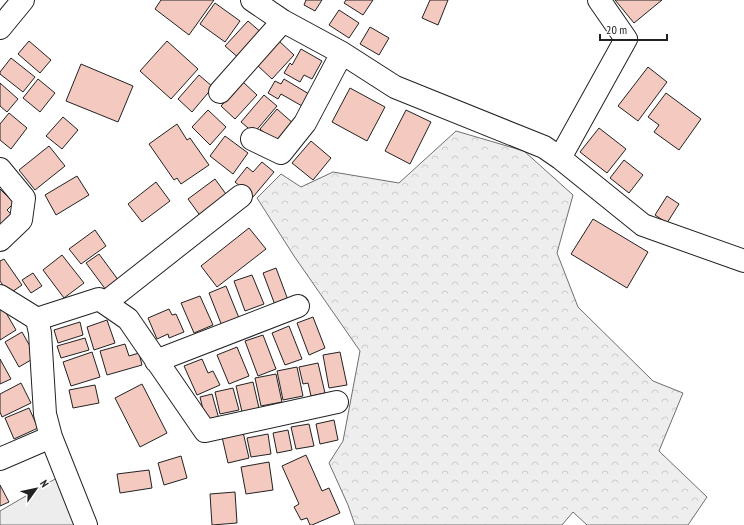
<svg xmlns="http://www.w3.org/2000/svg" width="744" height="525" font-family="'PT Sans Narrow',sans-serif">
	<style>
		.forest { fill: url(#forest-crowns); stroke: #6f6f6f }
		.parking { fill: #ededed; stroke: #6f6f6f }
		.building { fill: #f3c9c0; stroke: #222 }
		.lines { fill: none; stroke-linecap: round; stroke-linejoin: round }
		.minor-casing { stroke: #222; stroke-width: 24 }
		.minor { stroke: #fff; stroke-width: 22 }
	</style>
	<defs>
		<pattern id="forest-crowns" width="20" height="18" patternUnits="userSpaceOnUse"><rect width="20" height="18" fill="#eee"/><path d="M2 6a3 3 0 1 1 6 0M12 15a3 3 0 1 1 6 0" fill="none" stroke="#ccc"/></pattern>
	</defs>
	<rect width="100%" height="100%" fill="#fff"/>
	<path class="forest" d="M456 131 524 151 573 195 557 253 578 307 653 381 683 393 659 451 707 497 688 525H587L573 512 562 525H355L348 505 329 463 343 441 360 351 294 256 257 198 281 174 301 187 333 172 399 183Z"/>
	<path class="parking" d="M62 475 82 525H0V511Z"/>
	<path class="building" d="M161 0H214L189 35 155 9Z
		M306 0H322L315 11 304 5Z
		M346 0H373L363 15 344 3Z
		M430 0H448L438 25 422 18Z
		M615 0H662L634 23Z
		M215 3 240 21 225 42 200 24Z
		M339 10 359 23 349 38 329 25Z
		M248 21 263 34 240 59 225 46Z
		M370 27 389 38 379 55 360 44Z
		M29 41 51 60 40 73 18 54Z
		M167 41 198 69 171 99 140 71Z
		M279 41 294 55 272 79 257 65Z
		M301 49 322 61 312 79 304 75 300 82 284 73 290 63 292 65Z
		M11 58 35 77 23 92 0 74V72Z
		M81 64 133 86 118 122 66 101Z
		M648 67 667 82 638 121 618 106Z
		M199 75 213 87 192 112 178 99Z
		M38 79 55 93 40 112 23 98Z
		M284 79 309 94 302 106 281 94 278 99 268 93 275 81 281 84Z
		M243 82 257 95 235 119 221 106Z
		M0 83 18 99 7 112 0 106Z
		M350 88 385 107 367 141 332 122Z
		M666 93 701 119 679 150 654 132 659 125 648 117Z
		M264 95 277 106 254 133 241 122Z
		M277 109 294 124 277 144 260 129Z
		M208 110 226 127 210 145 192 127Z
		M406 110 431 122 410 164 385 151Z
		M9 113 27 128 11 149 0 140V124Z
		M63 117 78 130 62 149 46 136Z
		M177 124 187 140 190 138 209 165 181 184 177 178 174 180 149 144Z
		M599 128 626 149 607 173 580 152Z
		M225 136 248 153 233 174 210 156Z
		M311 141 331 158 313 180 292 163Z
		M49 146 65 166 35 190 19 170Z
		M624 160 643 175 629 193 610 178Z
		M262 162 274 172 253 197 235 182 247 167 253 172Z
		M77 176 89 195 56 215 45 195Z
		M215 179 231 201 204 221 188 199Z
		M156 182 170 201 142 222 128 204Z
		M0 189 14 203 7 210 11 214 0 225Z
		M667 196 679 204 667 223 655 215Z
		M593 219 648 252 627 288 571 254Z
		M249 228 266 249 217 287 201 266Z
		M95 230 106 246 81 264 69 249Z
		M99 254 119 281 106 290 86 263Z
		M62 255 84 283 64 298 43 270Z
		M4 259 22 285 9 294 0 281V261Z
		M276 268 288 300 275 305 263 273Z
		M33 273 42 286 31 293 22 280Z
		M252 275 264 304 245 311 234 281Z
		M226 286 239 318 222 326 209 293Z
		M200 296 213 325 194 333 181 303Z
		M1 304 16 330 0 340V305Z
		M169 309 172 315 176 314 184 332 169 338 168 334 157 339 148 318Z
		M313 317 325 348 309 355 297 323Z
		M107 320 115 343 94 350 87 327Z
		M80 322 83 335 58 343 54 330Z
		M289 326 302 359 285 365 272 333Z
		M22 332 36 357 19 367 5 342Z
		M263 335 276 369 258 376 245 341Z
		M85 338 89 350 61 358 57 346Z
		M125 344 129 356 139 353 142 365 107 375 100 351Z
		M237 347 249 376 229 384 217 355Z
		M92 352 100 377 71 386 63 362Z
		M340 352 347 385 329 388 323 355Z
		M0 359 11 379 0 384Z
		M202 359 208 373 213 371 220 385 197 395 184 366Z
		M318 363 325 393 311 396 308 383 303 384 299 367Z
		M297 367 303 396 283 400 277 371Z
		M276 374 282 402 261 406 255 378Z
		M253 382 259 408 242 412 236 386Z
		M21 383 31 403 2 417 0 412V394Z
		M142 384 167 433 140 447 115 398Z
		M95 385 99 403 73 408 69 390Z
		M233 388 239 410 220 414 215 392Z
		M212 394 219 419 206 422 200 397Z
		M29 408 38 428 14 439 5 418Z
		M334 420 338 440 320 444 316 424Z
		M309 424 314 446 296 449 291 427Z
		M288 430 292 450 277 453 273 433Z
		M243 432 249 458 228 463 222 437Z
		M268 434 271 454 251 457 247 438Z
		M306 455 322 491 329 488 340 513 312 525H310L307 518 301 520 294 507 299 504 282 466Z
		M181 456 187 478 164 485 158 463Z
		M269 462 273 490 246 494 241 467Z
		M149 470 152 488 120 493 117 474Z
		M0 485 9 502 0 506Z
		M235 492 237 523 212 525 210 494Z"/>
	<g class="lines">
		<g class="minor-casing">
			<path id="minor" d="M252 0 283 21 342 53 395 87 544 147 560 158 643 225 744 261
				M0 28 23 0
				M220 92 283 21
				M252 139 281 153 305 123 342 53
				M560 158 626 39 599 0
				M0 169 24 198 21 220 0 240
				M0 296 37 319 40 333 45 414 51 437 86 525
				M105 303 241 196
				M37 319 99 299 128 319 205 431 337 402
				M156 361 298 306
				M0 459 51 437"/>
		</g>
		<use href="#minor" class="minor"/>
	</g>
	<g transform="translate(36 489) rotate(57)" stroke="#ffffff" stroke-width="3" paint-order="stroke">
	<path d="M0-3L7 15L0 10L-7 15Z" fill="#222222"/>
	<text y="-6" font-size="11" font-weight="bold" text-anchor="middle" fill="#222222">N</text>
	</g>
	<path d="M600 34v6h67v-6" fill="none" stroke="#222222" stroke-width="2"/>
	<text x="606" y="34" font-size="12" fill="#222222" stroke="#ffffff" stroke-width="3" paint-order="stroke">20 m</text>
</svg>
